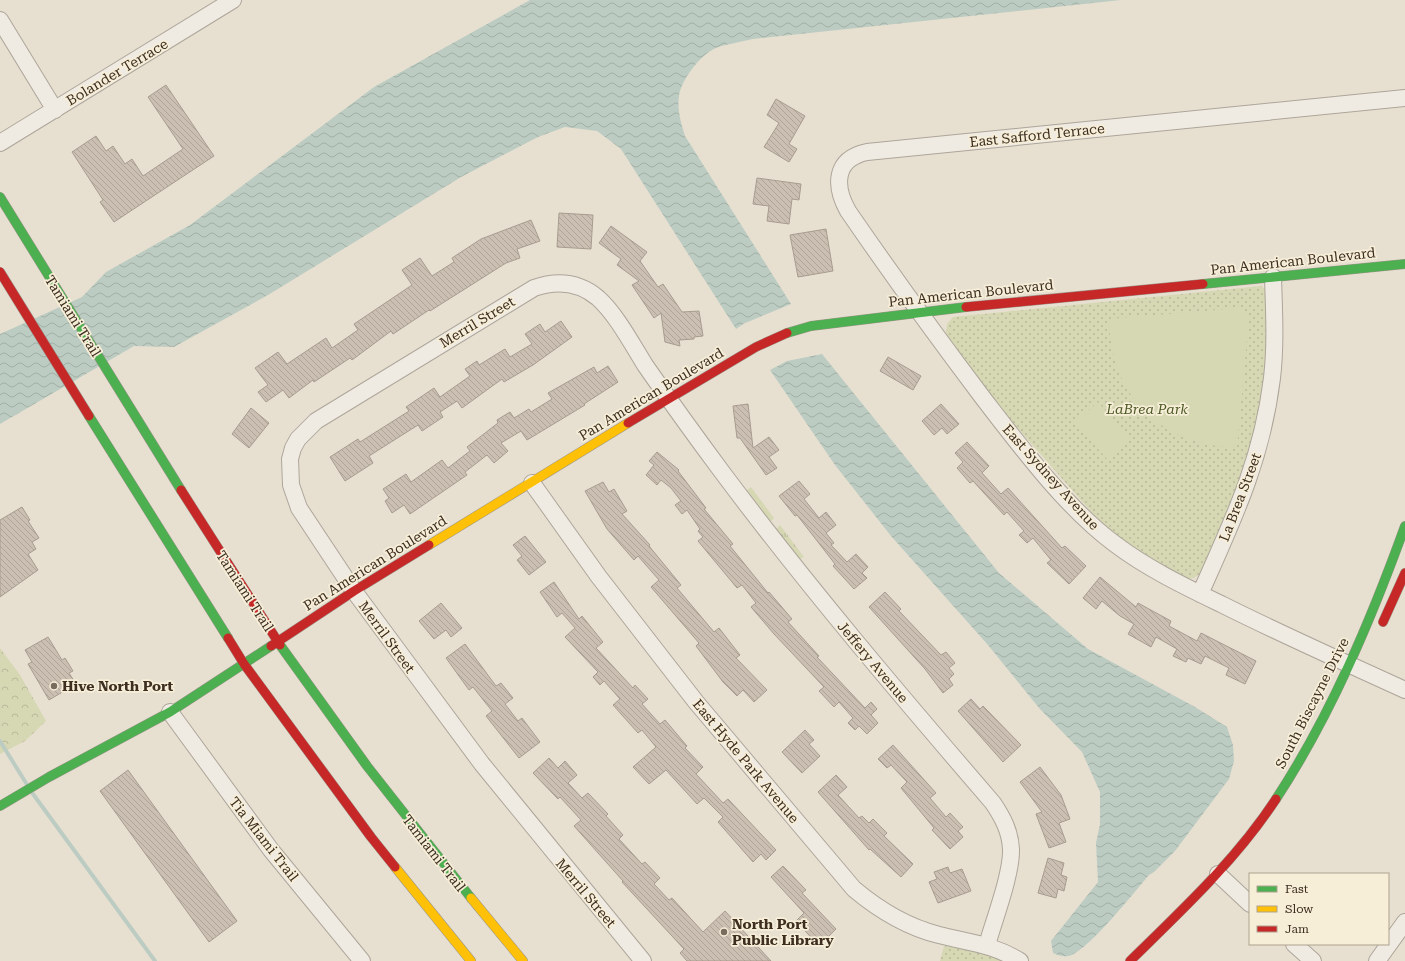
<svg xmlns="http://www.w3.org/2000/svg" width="1405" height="961" font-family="'Roboto Serif',serif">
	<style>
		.grass { fill: url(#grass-tufts) }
		.forest { fill: url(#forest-crowns) }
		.park { fill: url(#park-dots) }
		.pitch { fill: #d6d7b3 }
		.water { fill: url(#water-waves) }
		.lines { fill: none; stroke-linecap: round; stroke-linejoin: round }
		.stream { stroke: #bcccc2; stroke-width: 4 }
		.building { fill: url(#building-back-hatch); stroke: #a89c90 }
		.street-casing { stroke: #ada599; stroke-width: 18 }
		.fast-casing { stroke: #9c958a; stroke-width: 10 }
		.slow-casing { stroke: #9c958a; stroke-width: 10 }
		.jam-casing { stroke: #9c958a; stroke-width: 10 }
		.street { stroke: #efebe3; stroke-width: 16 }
		.fast { stroke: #4caf50; stroke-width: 9 }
		.slow { stroke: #ffc107; stroke-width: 9 }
		.jam { stroke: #c62828; stroke-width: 9 }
		.poi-dot { fill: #786c5e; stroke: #f7eed8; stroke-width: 1.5 }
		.labels { text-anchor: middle; stroke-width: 3.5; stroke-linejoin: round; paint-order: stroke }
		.street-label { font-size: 14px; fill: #3d2e20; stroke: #f7eed8 }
		.park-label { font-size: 14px; font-style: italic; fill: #4d5a26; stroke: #f7eed8 }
		.poi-label { font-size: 14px; font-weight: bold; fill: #3d2e20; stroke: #f7eed8; text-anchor: start }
	</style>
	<defs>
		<pattern id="grass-tufts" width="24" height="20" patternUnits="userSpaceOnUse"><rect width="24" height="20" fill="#d6d7b3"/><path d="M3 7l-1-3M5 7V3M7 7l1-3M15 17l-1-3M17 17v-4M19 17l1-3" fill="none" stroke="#b9b99a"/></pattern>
		<pattern id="forest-crowns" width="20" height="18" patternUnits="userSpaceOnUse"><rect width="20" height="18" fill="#d6d7b3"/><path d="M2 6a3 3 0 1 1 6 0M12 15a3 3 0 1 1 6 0" fill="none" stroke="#b9b99a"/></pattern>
		<pattern id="park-dots" width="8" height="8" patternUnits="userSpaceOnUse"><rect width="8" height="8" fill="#d6d7b3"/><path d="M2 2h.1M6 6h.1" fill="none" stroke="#b9b99a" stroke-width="1.8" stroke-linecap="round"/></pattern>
		<pattern id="water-waves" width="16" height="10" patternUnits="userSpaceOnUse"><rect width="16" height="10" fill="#bcccc2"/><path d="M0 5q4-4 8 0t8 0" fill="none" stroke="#a2b0a6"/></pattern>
		<pattern id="building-back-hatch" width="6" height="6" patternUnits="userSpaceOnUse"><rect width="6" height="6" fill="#cbbfb2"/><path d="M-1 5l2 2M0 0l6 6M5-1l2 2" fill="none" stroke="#afa499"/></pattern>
	</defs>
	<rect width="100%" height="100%" fill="#e7e0d1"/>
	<path class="grass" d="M751 487 774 518 769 523 746 491Z
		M780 525 804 557 798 560 775 530Z"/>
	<path class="forest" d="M0 648 20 675 46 721 25 741 0 754Z"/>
	<path class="park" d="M1261 286 1265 289 1268 296C1268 338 1268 381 1259 423 1249 475 1224 523 1203 571 1198 576 1193 579 1186 579 1156 562 1127 546 1101 523L1000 408 946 336 947 324 953 317Z
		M944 946 979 951 1005 961H940Z"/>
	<path class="pitch" d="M1240 308 1249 316 1237 448C1159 444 1111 397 1109 319Z
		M1098 402 1130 439 1107 459 1075 423Z"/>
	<path class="water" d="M530 0H1121L753 39C741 42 727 44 716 48 701 54 681 80 679 96 677 110 681 123 685 136L791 304 745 323 736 329 621 149 597 131 565 127 538 137 461 177 268 295 174 347 134 346 0 424V334L82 297 106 272 190 225 374 87Z
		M822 354 999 573 1088 649 1195 707 1227 727 1233 745 1234 761 1229 779 1175 851 1154 872 1149 875C1136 890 1086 954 1068 956 1062 957 1058 955 1053 953L1051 941 1098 882 1096 843 1100 824V792L1082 752 1039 708 988 645 891 536 835 465 770 370 787 361Z"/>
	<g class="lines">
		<path class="stream" d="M0 741 26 783
			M33 794 155 961"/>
	</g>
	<path class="building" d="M166 85 214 156 114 222 100 202 103 200 72 152 96 136 106 151 113 146 125 164 132 159 143 176 183 149 148 97Z
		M776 99 805 116 789 144 797 149 789 162 764 147 779 123 767 115Z
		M757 178 801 184 799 200 792 199 789 224 767 221 769 206 753 204Z
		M559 213 593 215 591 249 557 247Z
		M531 220 540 241 517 249 520 258 506 263 430 311 429 310 393 334 391 331 352 360 350 358 314 382 313 380 289 398 283 390 266 402 258 392 268 385 255 368 278 352 287 364 326 338 332 348 358 330 354 324 412 285 402 270 420 258 432 276 454 262 452 258 481 239Z
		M611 226 647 252 640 261 658 287 663 284 682 312 699 311 703 336 694 337V339L679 340 680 346 665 342 661 313 654 318 632 285 639 281 617 265 621 259 599 243Z
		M826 229 833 271 798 277 790 235Z
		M561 321 572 337 533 365 504 382 502 379 462 408 457 401 440 412 443 417 422 431 418 425 369 456 373 463 345 481 330 457 358 439 360 442 409 411 406 407 434 388 440 397 470 376 465 369 477 361 479 365 505 349 510 357 532 344 525 334 540 324 545 332Z
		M888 357 921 376 913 390 880 371Z
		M608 366 618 382 584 404 585 405 527 440 521 431 501 443 508 451 494 463 487 455 465 472 467 475 410 514 404 505 392 513 385 501 389 498 383 489 406 474 411 482 442 460 448 468 470 451 467 447 498 423 497 420 510 412 514 418 529 409 531 412 552 399 548 393 594 367 597 373Z
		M748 404 753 448 769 437 779 450 769 457 777 468 766 475 740 438H737L733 406Z
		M941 404 959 424 947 434 942 428 934 435 922 421Z
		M251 408 269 423 249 448 232 434Z
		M967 442 989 466 982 473 1001 494 1008 488 1062 548 1065 546 1086 566 1069 584 1047 563 1051 560 1033 538 1027 543 1019 535 1024 531 1007 512 1004 515 973 481 970 483 957 468 963 462 955 453Z
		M657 452 679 470 678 471 706 508 704 509 733 544 730 546 768 593 769 592 792 619 788 622 819 656 817 657 865 708 871 702 877 709 871 715 878 723 867 734 859 726 855 730 848 723 853 718 839 702 834 707 819 691 824 687 774 634 751 607 756 603 742 585 737 588 698 541 703 537 698 531 700 529 687 510 682 514 675 505 681 501 671 488 661 480 657 485 646 475 654 465 649 461Z
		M799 481 810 494 804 499 819 518 826 512 836 525 826 533 834 543 831 545 847 562 856 554 868 567 862 573 867 578 854 589 833 566 835 564 797 515 795 516 779 496Z
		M603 482 609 492 614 489 627 511 622 514 650 545 649 546 681 585 677 588 714 632 719 628 740 655 736 658 767 690 754 702 743 690 737 696 723 682 696 646 699 643 651 587 659 580 638 556 634 560 607 529 585 491Z
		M22 507 30 520 28 521 39 538 32 542 36 549 28 554 38 570 0 597V520Z
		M525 536 546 562 529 575 517 560 522 556 513 545Z
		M1100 577 1136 607 1138 603 1171 621 1169 626 1197 641 1201 633 1256 661 1245 684 1226 675 1229 668 1205 656 1201 664 1188 658 1186 662 1173 656 1177 649 1156 637 1151 647 1128 634 1134 624 1120 616 1102 601 1096 609 1083 598Z
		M554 582 579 619 582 616 603 642 596 648 633 688 635 685 648 699 642 704 660 724 665 720 687 746 685 748 703 767 696 774 723 803 728 799 776 850 766 860 761 854 753 862 718 822 723 817 704 798 697 804 666 770 649 784 633 767 656 747 642 730 638 733 613 705 620 699 604 681 600 685 593 677 598 672 565 637 575 628 562 613 557 617 540 592Z
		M885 592 901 609 899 611 941 655 946 652 955 663 949 668 954 674 949 679 953 685 943 693 925 669 869 607Z
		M441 603 462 628 451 637 446 630 434 639 419 621Z
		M48 637 62 660 65 658 73 671 69 673 76 684 49 700 28 664 32 662 25 650Z
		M465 644 496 686 501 683 513 698 505 704 518 721 522 718 540 742 519 758 486 716 492 711 473 687 469 690 446 658Z
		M971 699 980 709 983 706 1021 745 1003 762 958 711Z
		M805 730 814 740 809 744 820 756 802 773 782 752Z
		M893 745 936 793 930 798 946 817 950 813 963 827 958 831 963 837 950 849 932 830 934 828 901 788 907 782 891 765 887 768 878 759Z
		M549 758 558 768 565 761 577 775 568 783 582 798 588 793 608 814 606 816 623 835 619 839 642 864 645 862 660 878 654 884 669 900 672 898 703 932 725 911 771 961H687L680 953 684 949 622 882 623 881 574 826 581 820 560 797 558 799 533 773Z
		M1040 767 1061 795 1070 819 1059 823 1066 842 1049 848 1036 814 1042 812 1020 782Z
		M128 770 237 921 209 942 100 791Z
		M836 775 847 787 838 795 859 818 862 816 869 823 873 819 887 833 884 836 913 864 901 877 870 849 869 850 818 792Z
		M1048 858 1064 863 1061 875 1067 877 1064 891 1058 889 1056 898 1038 893Z
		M783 866 806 890 802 893 836 929 819 946 796 921 804 913 771 877Z
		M948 867 950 873 962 869 971 891 938 903 929 882 937 879 934 872Z"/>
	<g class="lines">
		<g class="street-casing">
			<path id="street" d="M0 20 55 110
				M1405 98 867 152C834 159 834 186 848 211 892 275 937 337 983 398 1020 446 1066 508 1115 544 1148 569 1186 587 1223 605 1283 635 1344 662 1405 690
				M0 143 233 0
				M532 483 599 577 696 702 854 889C879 910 907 927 939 935 970 943 992 944 1020 961
				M1200 594C1233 520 1262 460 1272 378 1276 344 1274 311 1273 277
				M170 712 271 850 362 961
				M1218 874 1250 904
				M1294 944 1313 961
				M643 961 482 764 354 591 299 508 291 485 290 459 293 448 298 439 316 421 534 288C557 280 579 282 598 298 616 314 632 344 645 365 670 401 696 437 722 472 808 587 900 695 993 803 1003 818 1010 831 1011 849 1012 873 994 920 987 945
				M1377 961 1405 922"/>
		</g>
		<g class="fast-casing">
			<path id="fast" d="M0 197 181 490
				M1203 284 1405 264
				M787 333 811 326 966 307
				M89 416 228 638
				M280 645 367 766 471 898
				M1276 799C1331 715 1371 620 1405 526
				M0 806 49 777 170 712 271 646"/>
		</g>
		<g class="slow-casing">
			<path id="slow" d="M429 545 628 423
				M395 867 471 961
				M471 898 523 961"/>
		</g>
		<g class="jam-casing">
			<path id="jam" d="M0 272 89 416
				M966 307 1203 284
				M628 423 756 347 787 333
				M181 490 280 645
				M1383 622 1405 573
				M228 638 244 664 371 837 395 867
				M271 646 354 591 429 545
				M1130 961C1182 910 1236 860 1276 799"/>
		</g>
		<use href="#street" class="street"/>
		<use href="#fast" class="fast"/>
		<use href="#slow" class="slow"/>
		<use href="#jam" class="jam"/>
	</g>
	<g class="poi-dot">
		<circle cx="54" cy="686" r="4"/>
		<circle cx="724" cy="932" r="4"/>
	</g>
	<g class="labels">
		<g class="street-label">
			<text transform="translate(117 72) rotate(-31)" y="5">Bolander Terrace</text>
			<text transform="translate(1037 135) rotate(-6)" y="5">East Safford Terrace</text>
			<text transform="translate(1293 261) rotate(-6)" y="5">Pan American Boulevard</text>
			<text transform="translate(971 293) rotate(-6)" y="5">Pan American Boulevard</text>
			<text transform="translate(73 316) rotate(58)" y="5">Tamiami Trail</text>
			<text transform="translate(477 322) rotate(-31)" y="5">Merril Street</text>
			<text transform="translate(651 394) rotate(-31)" y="5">Pan American Boulevard</text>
			<text transform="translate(1051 477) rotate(48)" y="5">East Sydney Avenue</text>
			<text transform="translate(1240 497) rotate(-69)" y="5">La Brea Street</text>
			<text transform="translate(375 563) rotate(-32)" y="5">Pan American Boulevard</text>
			<text transform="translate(245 591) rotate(57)" y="5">Tamiami Trail</text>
			<text transform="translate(387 637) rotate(54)" y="5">Merril Street</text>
			<text transform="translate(873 662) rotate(50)" y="5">Jeffery Avenue</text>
			<text transform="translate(1312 703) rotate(-63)" y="5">South Biscayne Drive</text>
			<text transform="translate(746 761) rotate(50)" y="5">East Hyde Park Avenue</text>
			<text transform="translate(264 839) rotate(52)" y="5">Tia Miami Trail</text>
			<text transform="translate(434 853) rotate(52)" y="5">Tamiami Trail</text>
			<text transform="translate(586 893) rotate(50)" y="5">Merril Street</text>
		</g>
		<g class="park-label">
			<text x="1147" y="414">LaBrea Park</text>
		</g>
		<g class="poi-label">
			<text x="62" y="691">Hive North Port</text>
			<text x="732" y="929">North Port<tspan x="732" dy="16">Public Library</tspan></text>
		</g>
	</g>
	<rect x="1249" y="873" width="140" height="72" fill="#f7eed8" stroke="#ada18e"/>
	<rect x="1257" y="886" width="20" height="6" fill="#4caf50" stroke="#ada18e"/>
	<text x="1285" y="893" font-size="12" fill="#3d2e20">Fast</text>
	<rect x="1257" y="906" width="20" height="6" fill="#ffc107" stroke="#ada18e"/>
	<text x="1285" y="913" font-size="12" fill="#3d2e20">Slow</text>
	<rect x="1257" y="926" width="20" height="6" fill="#c62828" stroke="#ada18e"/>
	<text x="1285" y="933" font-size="12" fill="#3d2e20">Jam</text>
</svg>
